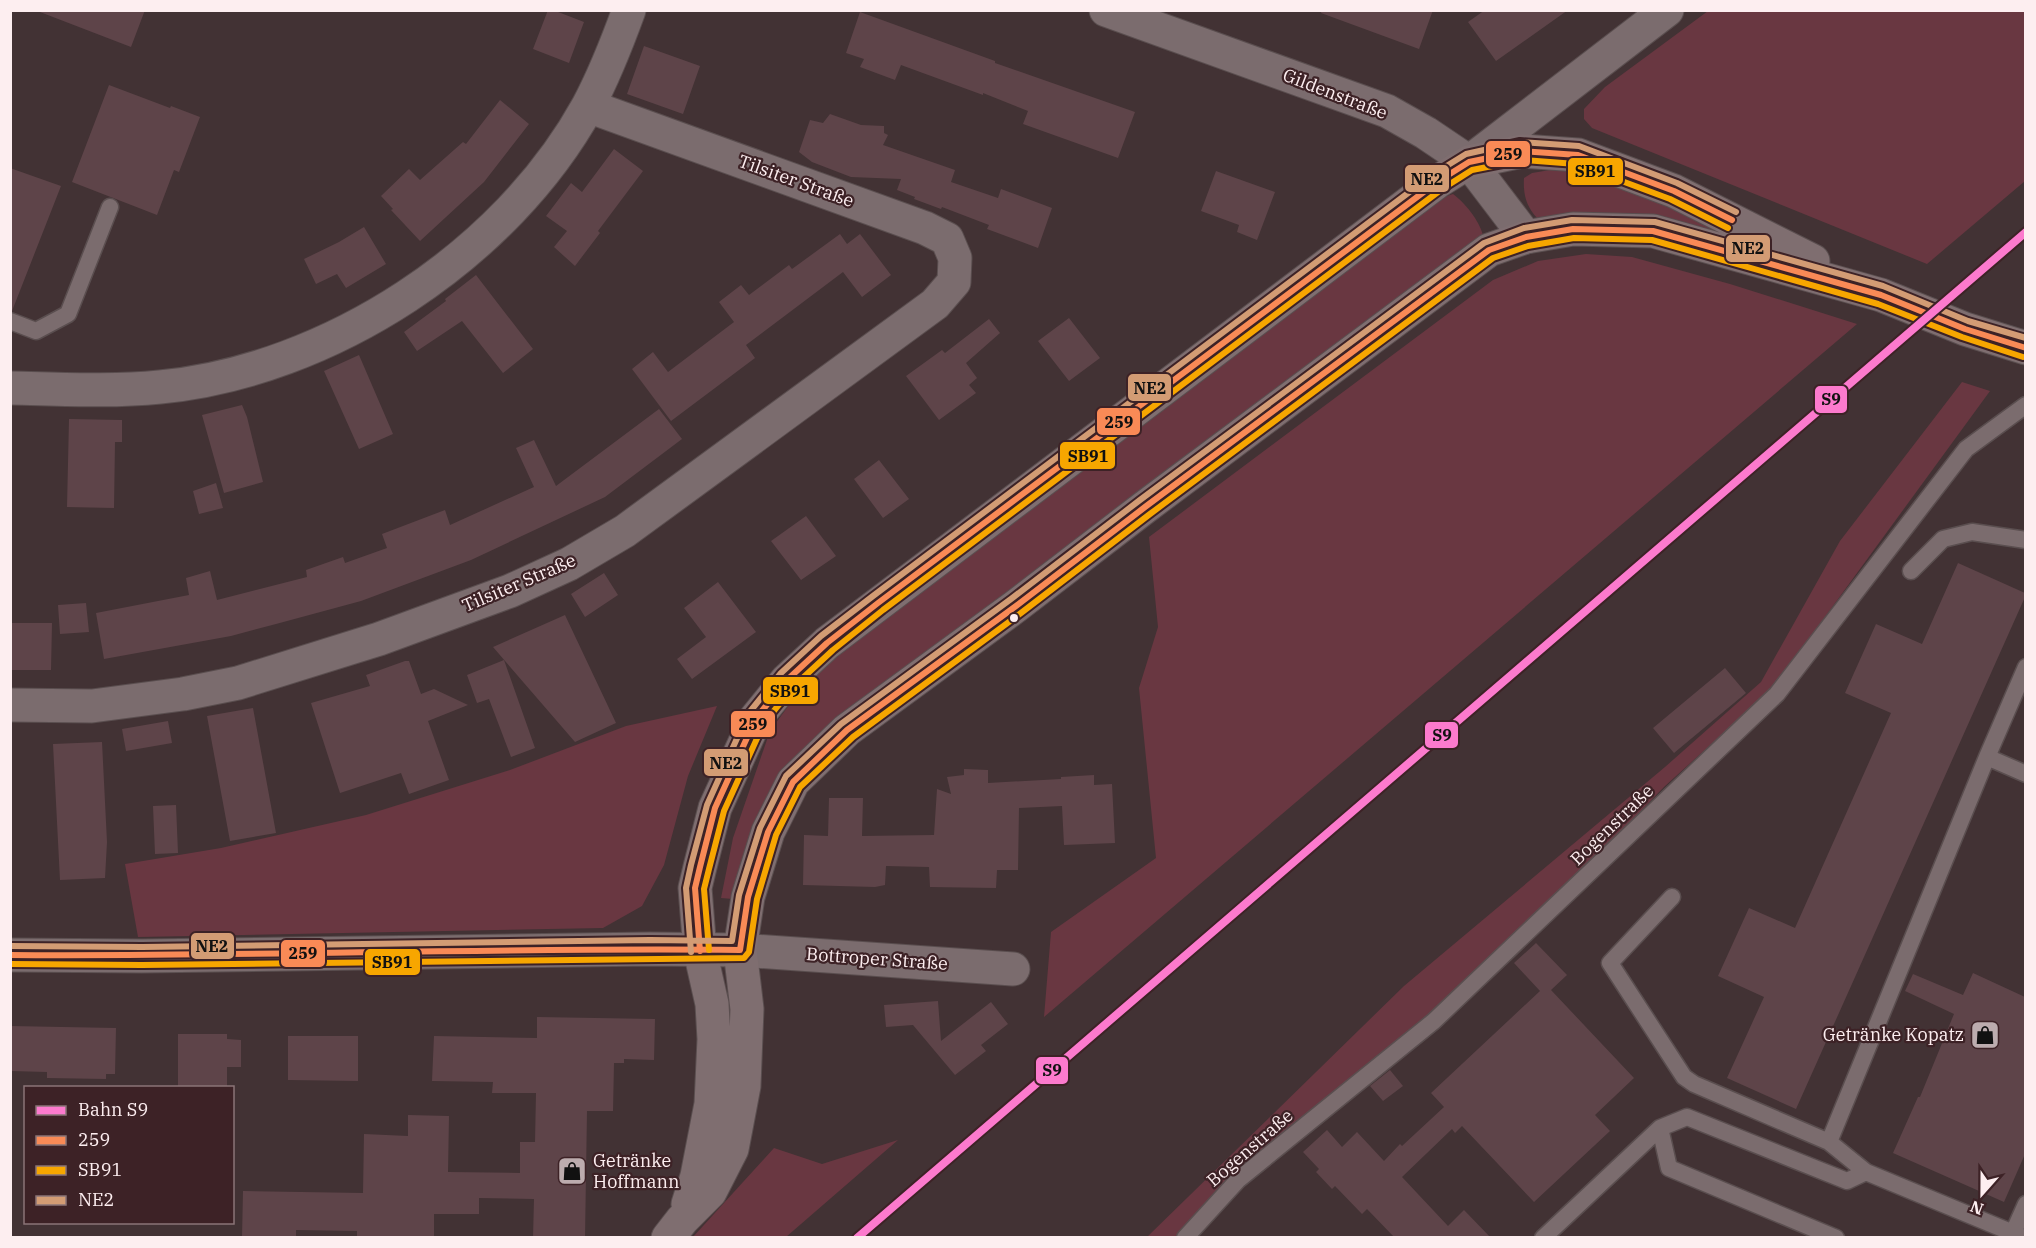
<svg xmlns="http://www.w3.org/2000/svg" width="2036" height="1248" font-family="'IBM Plex Serif',serif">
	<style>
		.green { fill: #693741 }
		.building { fill: #5e4449 }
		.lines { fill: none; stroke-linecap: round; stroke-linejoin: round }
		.service-casing { stroke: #5a4e4f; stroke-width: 19 }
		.minor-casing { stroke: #5a4e4f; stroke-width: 35 }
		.tertiary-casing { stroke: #5a4e4f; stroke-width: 35 }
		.secondary-casing { stroke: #5a4e4f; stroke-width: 35 }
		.service { stroke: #7b6c6e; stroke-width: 16 }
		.minor { stroke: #7b6c6e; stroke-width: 33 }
		.tertiary { stroke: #7b6c6e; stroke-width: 33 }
		.secondary { stroke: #7f6e70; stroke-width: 33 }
		.bus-1-casing { stroke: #3d2226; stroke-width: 10 }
		.bus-2-casing { stroke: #3d2226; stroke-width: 10 }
		.bus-3-casing { stroke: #3d2226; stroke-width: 10 }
		.bus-1 { stroke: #f98a56; stroke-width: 6 }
		.bus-2 { stroke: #f7a600; stroke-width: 6 }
		.bus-3 { stroke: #d39c74; stroke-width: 6 }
		.rail-1-casing { stroke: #3d2226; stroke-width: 12 }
		.rail-1 { stroke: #fc7acd; stroke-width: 8 }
		.bus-dot { fill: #fdeef0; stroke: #3d2226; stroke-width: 2 }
		.labels { text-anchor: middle; stroke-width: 4.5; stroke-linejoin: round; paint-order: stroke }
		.street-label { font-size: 18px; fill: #fdeef0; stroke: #3d2226 }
		.poi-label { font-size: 18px; fill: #fdeef0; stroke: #3d2226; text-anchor: end }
		.line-badge { stroke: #3d2226; stroke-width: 2 }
		.pale-badge-label { font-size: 16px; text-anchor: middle; font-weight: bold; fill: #111 }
	</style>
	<rect width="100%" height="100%" fill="#423234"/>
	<path class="green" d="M1708 11H2025V181L1927 264 1592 128 1584 119V109L1605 87Z
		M1550 170 1587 172 1826 268 1537 218C1526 206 1523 194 1524 178L1532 173Z
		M1453 194C1465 203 1479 220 1483 235L799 755 733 899 721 898 733 838 770 731 803 686 844 647 1390 238 1447 196Z
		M1586 254 1632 257 1730 284 1857 324 1044 1017 1051 932 1156 858 1139 688 1158 627 1149 537 1493 280 1538 261Z
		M1962 382 1990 391 1773 688 1664 787 1488 967 1339 1087 1258 1156 1180 1237 1146 1238 1404 986 1665 767 1761 682 1840 541Z
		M717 706 688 776 664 865 642 906 603 928 138 937 125 864 221 848 366 815 510 770 626 726Z
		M898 1140 786 1237H693L774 1148 822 1164Z"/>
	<path class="building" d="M41 10H145L131 47 40 12Z
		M548 10H553L584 22 569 63 533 49Z
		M1322 10H1433L1419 49 1321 13Z
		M1485 10H1568L1496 61 1468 22Z
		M860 12 995 61V63L1135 112 1118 158 1023 124 1028 111 983 93V95L901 65 895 80 860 67 864 59 846 53Z
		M644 46 700 66 683 114 627 94Z
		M109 85 170 108 171 106 200 117 179 172 174 170 157 215 72 182Z
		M500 100 529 124 484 182 420 241 391 210 393 209 381 196 409 169 420 180 463 142 466 144Z
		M830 114 861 125 884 126V133L888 135 883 145 955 170 951 182 998 198 1001 189 1052 208 1038 248 987 229 989 225 942 207 941 209 914 199 915 197 897 190 901 179 851 177 812 162 799 152 810 120 823 123Z
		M614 149 643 171 598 231 600 233 575 266 554 247 567 231 546 216 571 183 582 192Z
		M10 168 61 186 12 311H10Z
		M1216 171 1275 192 1257 240 1237 232 1239 225 1201 211Z
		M364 227 386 264 346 288 337 274 316 284 304 259 339 242Z
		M840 234 847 244 860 234 891 275 862 297 843 272 746 345 755 358 671 421 632 369 653 352 668 372 734 322 719 302 741 285 749 295 789 265 792 269Z
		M476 275 533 349 503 373 462 321 417 351 404 332 446 301 445 299Z
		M1069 318 1100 358 1069 381 1038 341Z
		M989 319 1000 333 966 363 977 378 969 385 976 393 939 420 906 376 942 350 945 353Z
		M359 355 393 434 359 449 324 371Z
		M242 405 247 417 263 482 224 493 202 415Z
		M659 409 682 439 605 497 471 560 361 601 276 624 231 636 104 659 96 613 189 595 186 578 210 571 217 600 307 577 306 570 343 557 345 563 387 548 382 534 445 510 450 525 534 487 516 448 534 440 556 486Z
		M69 419 122 420V442H115L114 508 67 507Z
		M879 460 909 499 883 518 854 479Z
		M216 483 223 508 199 514 193 491Z
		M806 516 836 556 801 580 771 541Z
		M1958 563 2025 593V597L1796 1109 1727 1078 1764 997 1718 976 1749 908 1795 928 1891 713 1845 693 1876 624 1922 644Z
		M604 573 618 595 585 617 571 594Z
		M718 582 756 632 692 679 677 659 706 637 684 608Z
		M86 603 89 632 60 634 58 605Z
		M565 615 616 723 575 742 493 647Z
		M10 623H52L51 670H10Z
		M504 660 535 748 511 757 489 699 477 703 467 675Z
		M405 661H409L421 694 434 689 468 705 428 721 449 780 409 794 401 773 340 793 311 703 370 686 366 675Z
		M1725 668 1746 693 1674 753 1653 728Z
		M253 708 276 833 230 841 207 716Z
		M168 721 172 743 126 751 122 729Z
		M102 742 107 842 105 878 60 880 53 744Z
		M964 769 988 770V783L1061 779V777L1094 775V785L1112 784 1115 843 1064 845 1062 806 1019 808 1018 870H997L996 888 930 887 929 867 886 866 885 885 875 887 803 885 804 835 828 836 829 798H863L862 836 934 835 937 789 951 794 947 777 964 775Z
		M176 805 178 853 155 854 153 806Z
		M1536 943 1567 975 1551 990 1634 1078 1595 1115 1610 1131 1534 1202 1462 1126 1455 1133 1452 1129 1402 1177 1448 1226 1464 1210 1491 1238H1395L1367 1209 1362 1214 1335 1186 1332 1189 1316 1172 1319 1169 1303 1152 1327 1130 1342 1147 1357 1132 1384 1161 1400 1144 1402 1146 1444 1107 1431 1093 1540 991 1514 963Z
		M1973 973 2025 997V1154L2004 1202 1893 1153 1918 1097H1920L1954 1014 1905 991 1913 974 1963 995Z
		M938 1001 941 1041 991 1002 1008 1024 981 1045 986 1051 955 1075 913 1025 886 1027 884 1005Z
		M537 1017 655 1019 654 1060 624 1059V1063H614L613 1111H587L585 1238H533L534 1199 479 1198V1214H434V1238H357V1231L296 1230V1238H242L243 1191 363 1193 364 1134 408 1136V1115L449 1116 448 1172 520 1173V1142H535L536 1093H492L493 1082 432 1081 434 1036 537 1038Z
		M10 1026 116 1028 115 1074H106V1079L47 1078V1072L10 1071Z
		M178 1034H227V1039L241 1040V1067H227V1088H178Z
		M288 1036H358V1081L288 1080Z
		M1390 1070 1403 1086 1383 1101 1370 1086Z"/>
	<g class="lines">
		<g class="service-casing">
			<path id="service" d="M10 321 36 331 68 314 110 207
				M1911 571 1943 539 1972 532 2026 540
				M1987 757 2026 667
				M1672 897 1610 963 1684 1077 1694 1084 1829 1142
				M1660 1128 1669 1168 1836 1238
				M1866 1172 2013 1233
				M1185 1238 1238 1180 1434 1021 1777 694 1966 449 2026 405
				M1543 1238 1660 1128 1687 1117 1847 1181 1866 1172 1829 1142 1987 757 2026 774
				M2024 1238 2013 1233 2026 1204"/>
		</g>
		<g class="minor-casing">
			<path id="minor" d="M1469 162 1667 10
				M10 388C60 389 110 392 160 387 329 371 506 255 588 106 604 76 617 43 629 10
				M10 705 92 706 183 694 238 683 379 639 510 591 569 564 625 531 935 304 954 282 955 258 947 239 925 228 588 106
				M10 955 142 956 650 949 740 950 1013 969"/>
		</g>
		<g class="tertiary-casing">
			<path id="tertiary" d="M1106 10 1387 111 1426 133 1469 162 1526 237"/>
		</g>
		<g class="secondary-casing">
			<path id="secondary" d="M688 1204 697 1176 711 1104 714 1039 712 1004 700 951 695 888 700 867 715 808 756 718 787 680 827 643 1437 182 1469 162 1522 151 1578 155 1674 191 1813 261
				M668 1238 682 1220 710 1192 732 1149 744 1086 747 1009 740 950 748 897 768 832 793 782 847 730 1016 606 1145 507 1489 250 1526 237 1573 229 1653 231 1881 295 1965 329 2026 348"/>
		</g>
		<use href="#service" class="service"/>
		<use href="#minor" class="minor"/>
		<use href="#tertiary" class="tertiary"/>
		<use href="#secondary" class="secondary"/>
		<g class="bus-1-casing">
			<path id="bus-1" d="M700 951 695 888 700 867 715 808 756 718 787 680 827 643 878 603 1437 182 1469 162 1522 151 1578 155 1674 191 1732 220
				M10 955C254 957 497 947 740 950L748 897 768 832 793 782 847 730 1016 606 1145 507 1489 250 1526 237 1573 229 1653 231 1881 295 1965 329 2026 348"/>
		</g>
		<g class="bus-2-casing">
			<path id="bus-2" d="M709 950 704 889 709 869 724 811 764 723 794 686 833 650 883 610 1442 189 1472 170 1523 160 1576 164 1670 199 1728 228
				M10 964 142 965 744 958 749 952 757 899 776 835 800 787 853 737 1021 613 1150 514 1493 258 1528 246 1574 238 1652 240 1878 304 1962 337 2023 357"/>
		</g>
		<g class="bus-3-casing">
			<path id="bus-3" d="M10 946 142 947 650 940 732 941 739 895 760 828 786 776 841 724 1011 599 1140 500 1484 243 1524 228 1572 220 1655 222 1883 286 1968 321 2026 338
				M691 952 686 888 691 865 707 805 748 714 781 673 821 636 873 596 1432 175 1466 154 1520 142 1579 146 1677 183 1736 212"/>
		</g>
		<use href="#bus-1" class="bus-1"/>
		<use href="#bus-2" class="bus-2"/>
		<use href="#bus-3" class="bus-3"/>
		<g class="rail-1-casing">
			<path id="rail-1" d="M857 1238 2026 232"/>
		</g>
		<use href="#rail-1" class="rail-1"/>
	</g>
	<defs>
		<g id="shop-square" transform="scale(1.5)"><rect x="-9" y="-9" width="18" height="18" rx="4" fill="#bcacae" stroke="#3d2226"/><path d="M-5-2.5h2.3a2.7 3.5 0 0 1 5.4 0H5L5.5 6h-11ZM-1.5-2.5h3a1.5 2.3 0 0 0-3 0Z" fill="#111"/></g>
	</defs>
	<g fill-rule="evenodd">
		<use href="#shop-square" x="1985" y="1035"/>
		<use href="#shop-square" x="572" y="1171"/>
	</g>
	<circle class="bus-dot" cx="1014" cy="618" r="5"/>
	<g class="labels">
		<g class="street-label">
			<text transform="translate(1335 94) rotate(21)" y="6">Gildenstraße</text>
			<text transform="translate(796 181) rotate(20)" y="6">Tilsiter Straße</text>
			<text transform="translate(519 583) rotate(-23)" y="6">Tilsiter Straße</text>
			<text transform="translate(1612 825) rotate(-44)" y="6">Bogenstraße</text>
			<text transform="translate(877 959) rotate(4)" y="6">Bottroper Straße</text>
			<text transform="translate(1250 1148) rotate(-41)" y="6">Bogenstraße</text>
		</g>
		<g class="poi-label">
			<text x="1964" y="1041">Getränke Kopatz</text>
			<text x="593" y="1167" text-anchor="start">Getränke<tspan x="593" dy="21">Hoffmann</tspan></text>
		</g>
	</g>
	<g class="line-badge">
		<rect x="1485" y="140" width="46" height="28" rx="6" fill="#f98a56"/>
		<rect x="1567" y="157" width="57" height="29" rx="6" fill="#f7a600"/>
		<rect x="1404" y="164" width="46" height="29" rx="6" fill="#d39c74"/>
		<rect x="1725" y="234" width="46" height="29" rx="6" fill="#d39c74"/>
		<rect x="1127" y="373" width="45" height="29" rx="6" fill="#d39c74"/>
		<rect x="1814" y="385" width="34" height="29" rx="6" fill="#fc7acd"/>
		<rect x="1096" y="407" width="45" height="29" rx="6" fill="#f98a56"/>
		<rect x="1059" y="441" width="57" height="29" rx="6" fill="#f7a600"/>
		<rect x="762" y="676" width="57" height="29" rx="6" fill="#f7a600"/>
		<rect x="730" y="710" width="46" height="28" rx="6" fill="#f98a56"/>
		<rect x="1424" y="721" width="35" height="28" rx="6" fill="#fc7acd"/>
		<rect x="703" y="748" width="46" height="29" rx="6" fill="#d39c74"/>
		<rect x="190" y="932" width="45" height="28" rx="6" fill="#d39c74"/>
		<rect x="280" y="939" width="46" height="29" rx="6" fill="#f98a56"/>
		<rect x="364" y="948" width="57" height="28" rx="6" fill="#f7a600"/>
		<rect x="1035" y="1056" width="34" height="29" rx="6" fill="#fc7acd"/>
	</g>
	<g class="pale-badge-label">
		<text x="1508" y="160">259</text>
		<text x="1595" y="177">SB91</text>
		<text x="1427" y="185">NE2</text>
		<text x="1748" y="254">NE2</text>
		<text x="1150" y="394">NE2</text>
		<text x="1831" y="405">S9</text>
		<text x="1119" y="428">259</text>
		<text x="1088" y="462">SB91</text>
		<text x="790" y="697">SB91</text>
		<text x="753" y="730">259</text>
		<text x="1442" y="741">S9</text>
		<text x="726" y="769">NE2</text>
		<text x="212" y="952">NE2</text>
		<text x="303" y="959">259</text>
		<text x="392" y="968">SB91</text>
		<text x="1052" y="1076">S9</text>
	</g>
	<rect width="2036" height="1248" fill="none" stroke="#fdeef0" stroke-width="24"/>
	<rect x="24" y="1086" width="210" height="138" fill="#3d2226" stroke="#8a7477" stroke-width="1.5"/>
	<rect x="36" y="1106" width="30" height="9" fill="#fc7acd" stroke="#8a7477" stroke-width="1.5"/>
	<text x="78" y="1116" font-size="18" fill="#fdeef0">Bahn S9</text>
	<rect x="36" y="1136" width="30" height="9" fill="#f98a56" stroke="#8a7477" stroke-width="1.5"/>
	<text x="78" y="1146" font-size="18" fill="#fdeef0">259</text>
	<rect x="36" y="1166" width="30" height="9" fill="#f7a600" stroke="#8a7477" stroke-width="1.5"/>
	<text x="78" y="1176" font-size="18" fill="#fdeef0">SB91</text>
	<rect x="36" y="1196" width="30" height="9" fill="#d39c74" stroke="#8a7477" stroke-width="1.5"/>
	<text x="78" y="1206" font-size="18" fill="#fdeef0">NE2</text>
	<g transform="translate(1982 1194) rotate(201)" stroke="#3d2226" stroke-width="4.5" paint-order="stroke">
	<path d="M0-4.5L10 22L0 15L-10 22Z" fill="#fdeef0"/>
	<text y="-9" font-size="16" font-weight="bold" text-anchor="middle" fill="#fdeef0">N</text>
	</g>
</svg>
